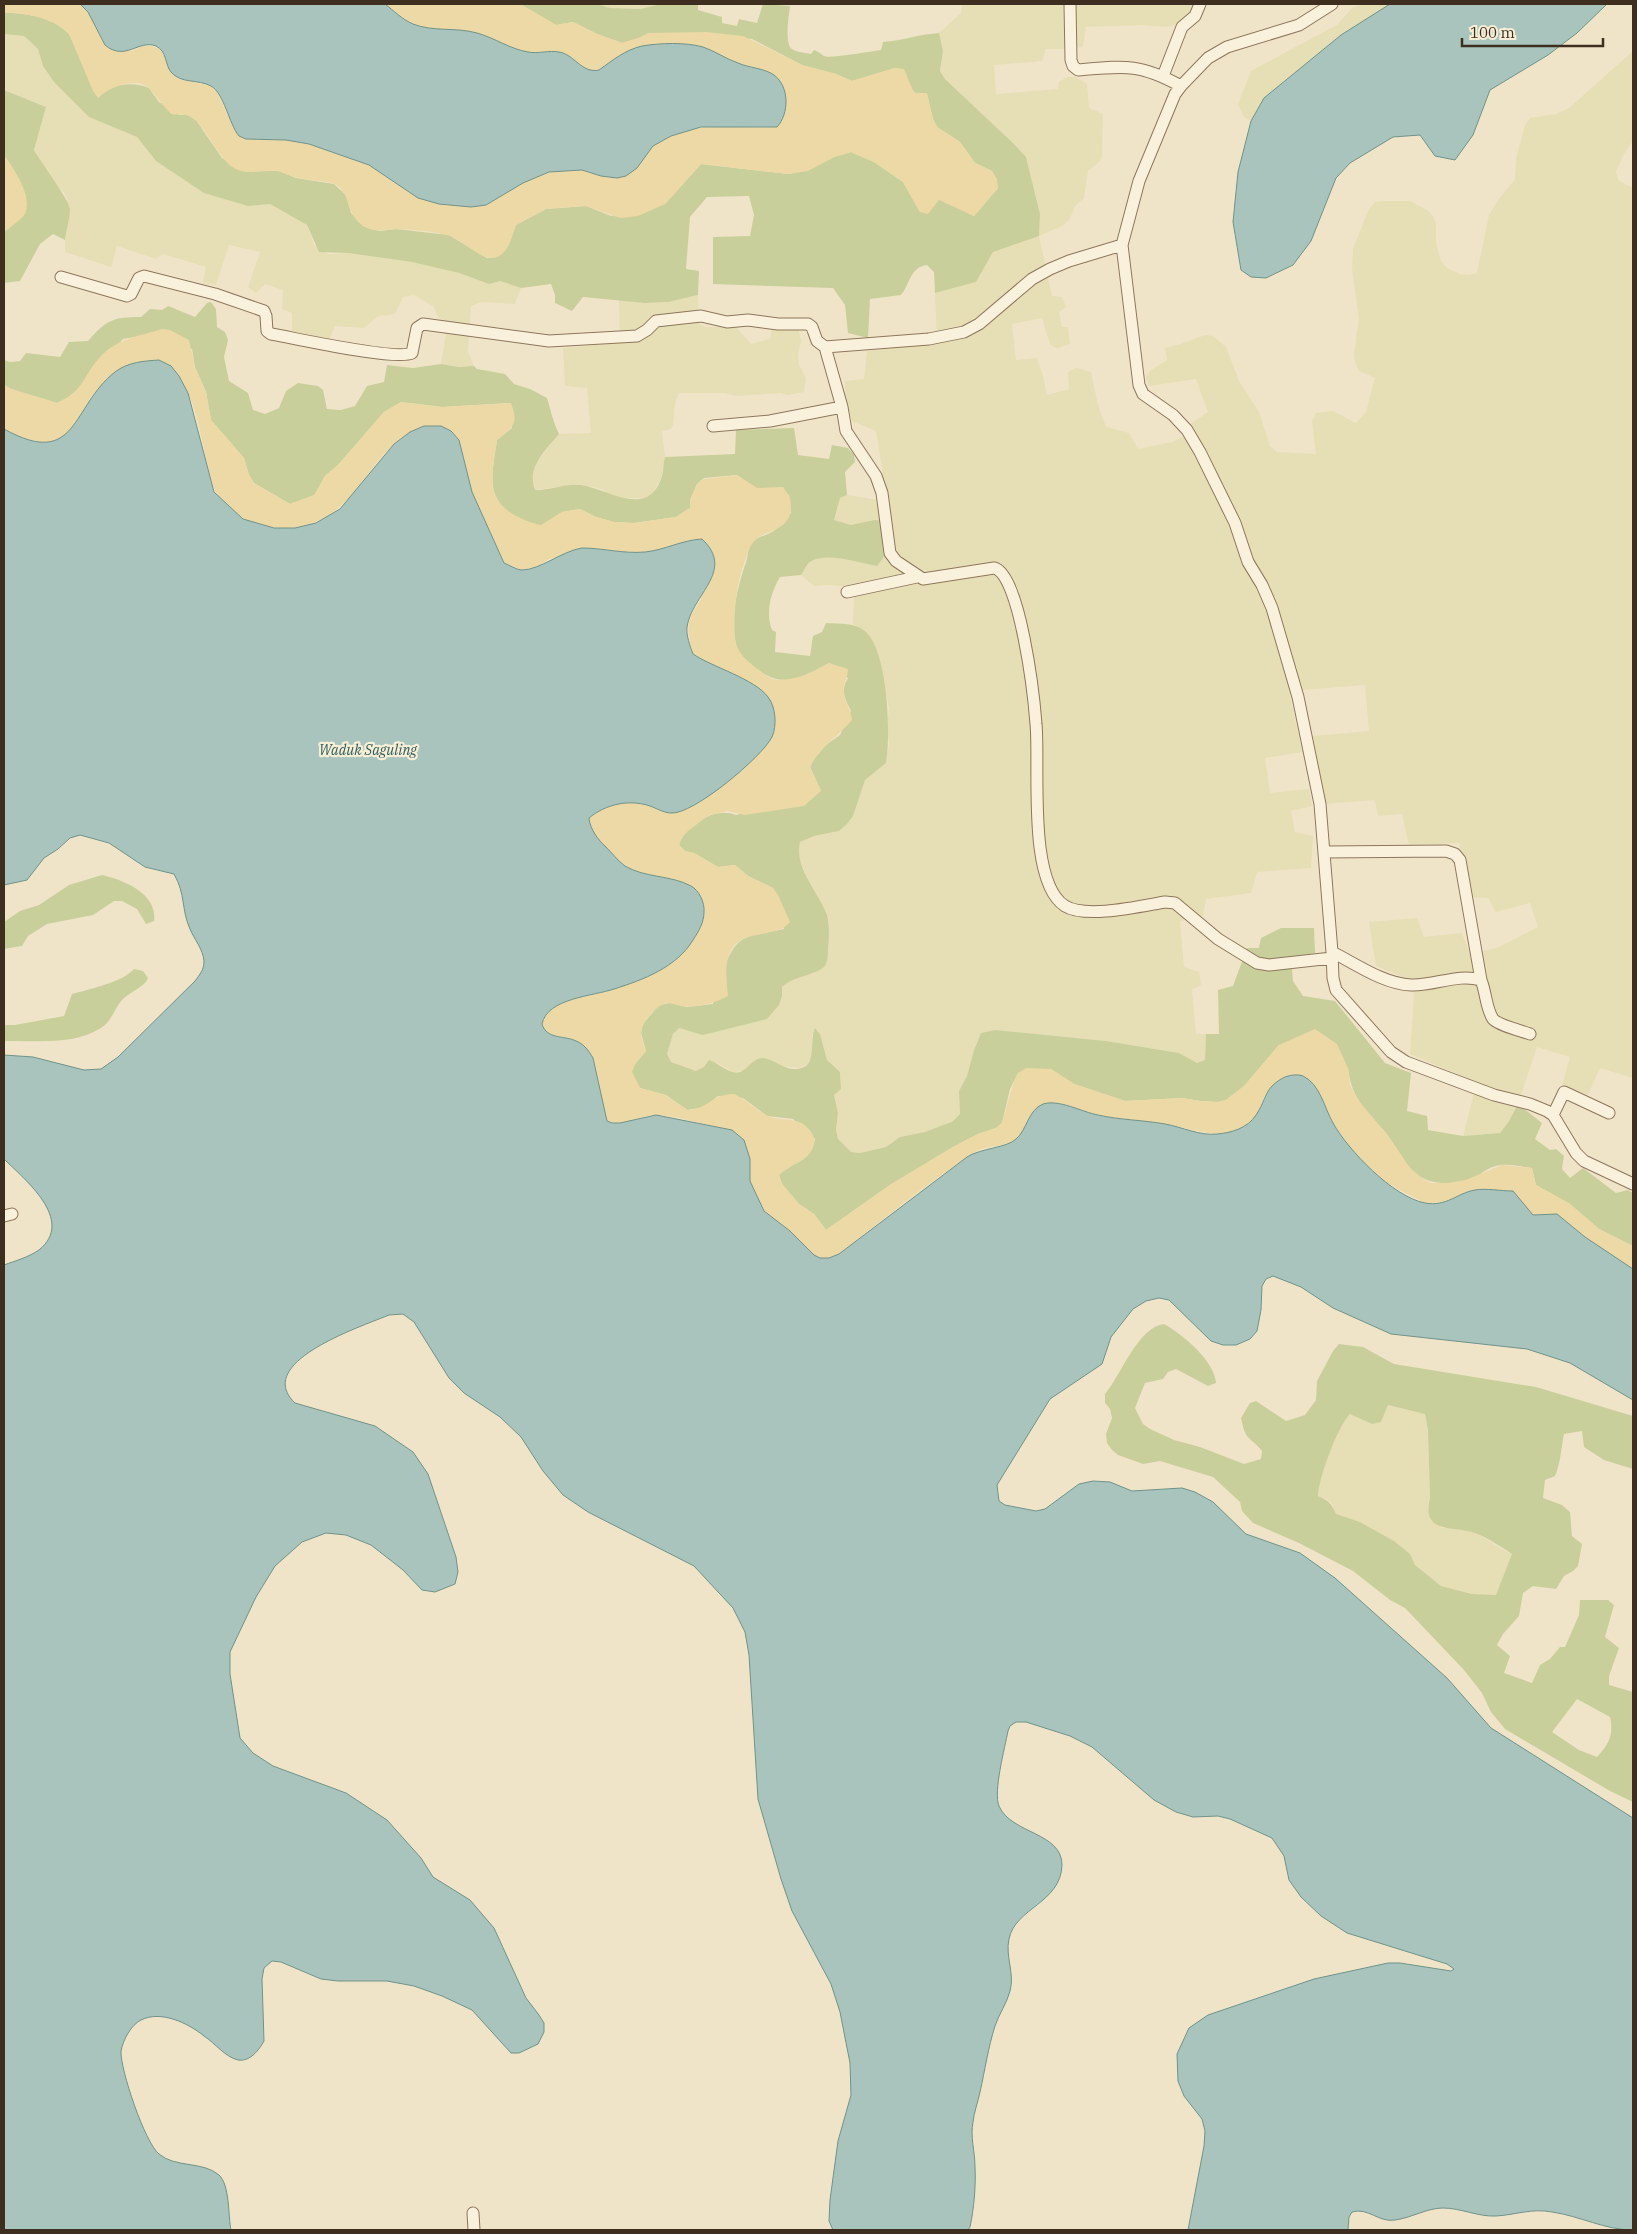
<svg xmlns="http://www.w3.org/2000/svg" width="1637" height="2234" font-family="'IBM Plex Serif',serif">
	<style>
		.farmland { fill: #e6deb5 }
		.green { fill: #c9cf9b; fill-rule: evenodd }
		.sand { fill: #ecd9a5 }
		.water { fill: #a9c4bc; stroke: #6f938a }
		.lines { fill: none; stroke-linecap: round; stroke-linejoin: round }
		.minor-casing { stroke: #8d765c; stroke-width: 13 }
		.minor { stroke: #faf1dc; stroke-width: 11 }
		.labels { text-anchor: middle; stroke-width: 4.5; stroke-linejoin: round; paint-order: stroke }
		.water-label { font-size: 14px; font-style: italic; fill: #2f5d5a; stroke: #f7eed8 }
	</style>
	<rect width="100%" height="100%" fill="#f0e4c8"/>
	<path class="farmland" d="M597 4H660L641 9 610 8Z
		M962 4H1201L1176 25 1166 27 1141 25 1086 27 1083 46 1074 49H1046L1042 61 994 65 996 94 1058 89 1059 82 1067 77H1076L1087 84 1089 108 1103 114 1102 156 1100 161 1088 171 1084 198 1076 205 1069 220 1062 226 1039 236 1052 296 1062 297 1066 307 1059 312 1062 327H1068L1070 344 1058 348 1054 347 1050 344 1042 318 1012 324 1016 360 1037 358 1043 376 1047 395 1069 389 1068 372 1076 368 1091 372 1098 405 1106 427 1129 433 1138 449 1172 442 1195 431 1190 424 1208 412 1196 379 1149 386 1146 377 1151 370 1167 360 1165 348 1181 344 1205 335 1213 336 1226 347 1239 381 1259 412 1270 446 1277 452 1316 454 1312 421 1316 413 1333 411 1356 423 1366 412 1375 378 1359 371 1355 363 1354 354 1359 319 1352 269 1353 249 1369 209 1375 202 1383 201H1410L1427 210 1433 216 1436 224V243L1441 261 1447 268 1460 274 1469 275 1477 273 1489 215 1498 200 1515 179 1516 159 1525 125 1530 118 1556 114 1569 108 1633 51V141L1624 154 1616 171 1618 180 1633 188V1078L1600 1068 1588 1095 1562 1086 1570 1057 1537 1047 1518 1104 1509 1121 1500 1133 1463 1136 1477 1082 1410 1054 1415 982 1376 966 1369 922 1417 918 1424 937 1462 933 1470 954 1497 948 1538 927 1530 903 1496 912 1488 898 1470 897 1469 884 1459 843 1409 845 1402 814 1378 816 1375 800 1325 804 1313 736 1369 731 1365 685 1289 691 1302 752 1265 758 1270 793 1309 789 1312 806 1291 811 1295 832 1313 836 1311 868 1257 872 1251 893 1206 899 1203 916 1180 921 1184 967 1199 972 1201 985 1192 990 1196 1034H1206L1205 1060 1197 1063 1179 1053 1106 1041 995 1030 982 1033 977 1041 967 1076 959 1091 960 1114 952 1122 925 1132 900 1137 886 1147 860 1153 851 1152 838 1139 836 1130 838 1113 834 1095 841 1080 840 1072 827 1060 820 1034 815 1028 812 1036V1057L807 1064 799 1068 781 1066 765 1058 750 1065 744 1071 734 1072 717 1063 696 1071 671 1062 667 1054 673 1034 679 1028 704 1035 782 996V987L789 981 824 967 826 911 810 885 799 859 798 851 800 842 814 836 839 831 847 824 853 816 865 780 886 763 889 744 887 726 889 708 878 655 865 631 853 624 854 595 851 587 827 585 814 586 801 575 809 563 819 558 829 556 877 566 886 554 874 520 851 525 834 520 840 498 847 495 878 500 886 493 876 431 852 421 845 395V381L864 379 867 351 937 343 935 293 976 282 993 252 1039 235 1040 214 1026 157 1014 144 945 79 940 72 943 51 939 33 961 13Z
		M1366 4H1390L1341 35 1264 98 1251 121 1244 117 1238 104 1251 71 1337 25 1353 7Z
		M4 34 24 36 38 49 43 66 54 82 89 117 137 137 156 161 248 206 270 204 307 225 314 245 328 254 348 253 412 262 459 273 489 284 500 281 521 288 515 304 481 302 471 306 468 352 474 366 459 367 441 364 448 322 439 318 433 306 414 295 403 297 395 314 378 316 364 328 335 326 329 341 292 334V313L282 309 283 290 265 284 256 293 248 287 260 252 229 245 216 285 203 283 206 267 163 254 156 259 117 246 111 267 65 252V240L70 207 65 194 51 178 34 150 46 107 4 90Z
		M698 295 699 324 706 327H736L751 344 770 339 772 328H798L801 341 798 354 799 365 806 378 804 392 787 395 781 393 736 396 725 393H679L675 402 673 425 671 429 662 431 665 457 662 476 654 492 647 498H620L610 495 602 489 577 484 535 490 532 481 535 464 559 434 591 433 587 388 565 386 563 348 620 343 619 299 645 303 668 302Z
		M1388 1405 1425 1414 1428 1430 1430 1498 1428 1507 1441 1528H1458L1476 1533 1512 1555 1496 1595 1472 1594 1441 1586 1415 1565 1410 1554 1394 1541 1360 1522 1335 1514 1333 1505 1327 1499 1318 1496V1487L1327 1459 1344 1420 1350 1414 1372 1424 1381 1422Z"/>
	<path class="green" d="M515 4H597L610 8 641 9 660 4H698V10L722 17V23L737 26 739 19 757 23 763 4 790 6C789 14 784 44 792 49 796 52 806 53 811 54L814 50C819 52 821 54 824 56 829 59 872 51 881 50L883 42C902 41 919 34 939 33L943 51 940 71 945 79 1014 144 1026 157 1040 214 1039 236 993 252 976 282 935 293 934 272 927 265C910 267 910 284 901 295L870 299 868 338 848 333 845 305 833 288 713 284V237L750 236 754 215 749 196 707 197 690 217 686 269 699 271 698 295 668 302 645 303 583 297 572 311 555 303V295L551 284 521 288 500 281 489 284 459 273 412 262 348 253 319 252 307 225 270 204 248 206 204 193 156 161 137 137 89 117 54 82 43 66 38 49 24 36 4 34V13C25 12 55 18 69 34L99 97C111 84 132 81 149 88L159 102 180 115H188L196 120 222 158 244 171H279L296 178 334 184 346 195 351 213 363 226 371 229 380 231 396 229 449 235 487 258 496 257 508 246 516 225 546 209 586 206 611 216 665 204 701 164 789 174 808 170 834 157 851 152 874 162 903 182 920 212 939 199 974 216 998 188 992 171 975 163 960 142 937 127 933 119 927 94 915 93 895 68 852 81 836 74 802 65 752 39 649 33 639 38 622 43 597 34 573 22 556 25 520 4Z
		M4 90 46 107 34 150C40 161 70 201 70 209 70 219 66 230 65 240L53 234 40 244 20 281 4 283V232L24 215 26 205V196L4 155Z
		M211 302 216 309 217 327 225 332 228 340 224 357 229 381 248 393 253 410 265 414 279 408 286 391 298 383 318 386 323 390 327 409 341 410 355 406 367 386 384 382 387 365 413 368 441 364 459 367 474 366 477 369 505 374 514 384 530 389 547 398C551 411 553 422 559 434 546 450 526 467 535 490 551 490 566 483 581 485 608 489 649 520 662 476 664 470 663 463 665 457L735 454 736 430 794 428 798 455 829 459 832 445 848 448 854 455 855 462 845 472 847 495 840 498 834 520 851 525 874 520 890 521 886 554 877 566C859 563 826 551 810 562 806 565 804 571 801 575L780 577C771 592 765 613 772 630L776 632 775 652 810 656 813 636 822 632 826 623C840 624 855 622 866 632 888 653 891 734 886 763L865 780 853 816 847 824 839 831 814 836 800 842C794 866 816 890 825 910 830 921 829 936 828 948 828 954 828 963 824 967 815 975 794 976 782 987V996L779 1005 767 1019 703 1035 679 1028 673 1034 667 1054 671 1062 696 1071 704 1067 709 1060C717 1063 725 1070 733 1072 746 1076 750 1058 763 1058 776 1059 790 1077 807 1065 815 1057 810 1038 815 1028L820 1034 827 1060 840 1072 841 1089 834 1095 838 1113 836 1130 838 1139 851 1152 860 1153 886 1147 900 1137 925 1132 943 1125 952 1122 960 1114 959 1091 967 1076 974 1050 981 1033 995 1030 1106 1041 1179 1053 1197 1063 1205 1060 1206 1034H1219L1218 990 1233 986 1247 948H1259L1261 938 1281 928H1314L1315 953 1291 957 1293 981 1303 996 1335 1001 1385 1063 1411 1073 1407 1111 1427 1116 1428 1130 1463 1136 1500 1133 1509 1121 1518 1104 1542 1123 1535 1139 1550 1150 1556 1149 1564 1156 1562 1169 1570 1178 1583 1168 1616 1193 1628 1190 1633 1193V1246L1599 1229 1570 1204 1536 1185 1532 1168C1522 1167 1511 1164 1501 1165 1491 1166 1485 1171 1477 1176 1458 1185 1431 1187 1415 1173 1403 1162 1396 1146 1386 1133 1366 1109 1352 1101 1348 1068L1279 1045 1244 1086 1226 1100 1218 1102 1200 1101 1182 1098 1125 1101 1074 1084 1051 1069 1018 1073 1010 1089 1002 1123 996 1128 978 1134 953 1147 890 1185 826 1230 814 1214 799 1204 782 1184 779 1175C794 1160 810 1164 815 1139L793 1119 767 1116 743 1098 718 1096 704 1107 687 1110 666 1095 640 1088 631 1072 635 1064 646 1051 641 1033 643 1024 659 1005 670 1003 687 1007 713 1004C719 987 726 949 742 940 752 933 771 932 784 929L773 888 748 876 735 865 718 867 694 853 685 851 679 845C685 825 715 806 736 815L821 791 810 767 814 759 826 745 840 735 851 711C845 699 840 691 848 678L829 663C804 677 784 689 758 670 749 663 739 655 736 644 730 618 737 589 745 565 748 559 747 552 750 546 755 536 764 537 772 532 779 528 785 519 791 513L789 495 756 488 737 475 704 478 697 484 690 500V508L676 517 634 523 614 522 596 517 580 509 562 512 541 526C524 522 501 512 495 494 489 480 495 455 497 440L512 428 511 403 442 407 401 402 384 412 338 465 325 476 315 495 290 504 254 483 249 475 244 458 211 420 206 392 195 367 192 349 140 336 123 339 72 396 57 403 11 389 4 385V360L10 362 20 361 26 353 60 357 69 342 88 341C106 320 113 317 141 317L150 309 162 310 168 306 195 317 207 303Z
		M102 875C124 880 158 894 154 921L146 924 137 909 122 901H114L93 915 47 924 28 936 22 946 4 949V922L20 911 39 905 69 885Z
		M134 969 143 971 148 978 146 982C139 989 129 993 122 1000 114 1009 112 1021 101 1028 72 1046 36 1040 4 1041V1025H15L64 1016 72 994C90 989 123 982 134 969Z
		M1164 1324C1182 1334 1215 1361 1216 1383L1208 1386 1176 1369 1168 1372 1163 1379 1145 1383 1135 1408 1143 1424 1150 1429 1174 1440 1200 1447 1244 1464 1261 1459 1262 1451C1248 1434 1246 1442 1241 1418L1250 1403 1256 1401 1286 1421 1305 1415 1316 1400 1317 1381 1333 1351 1339 1344 1363 1347 1394 1364 1536 1387 1633 1416V1469L1604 1460 1584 1447 1582 1431 1564 1434C1561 1448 1561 1462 1555 1476L1545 1480 1543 1498 1562 1505 1570 1512 1572 1536 1582 1544 1578 1566 1573 1571 1564 1576 1556 1589 1533 1586 1523 1593 1519 1616 1503 1634 1497 1645 1510 1656 1504 1673 1532 1683 1540 1665 1550 1659 1560 1647H1565L1579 1615 1580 1600H1608L1614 1605 1605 1637 1619 1648 1609 1676V1685L1633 1692V1802L1610 1791 1505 1729 1491 1712 1482 1693 1464 1670 1405 1608 1390 1600 1353 1571 1299 1543 1253 1523 1242 1511 1240 1502 1213 1477 1160 1461 1143 1464 1118 1455 1112 1450 1107 1443 1106 1434 1112 1418 1110 1409 1105 1403V1394C1121 1375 1138 1327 1164 1324ZM1388 1405 1425 1414 1428 1430 1430 1498C1421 1535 1453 1525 1475 1533 1488 1538 1500 1546 1512 1554L1496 1595 1472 1594 1441 1586 1415 1565 1410 1554 1394 1541 1360 1522 1336 1514C1332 1504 1328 1500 1318 1496 1318 1479 1339 1424 1350 1414L1372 1424 1381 1422ZM1577 1699 1610 1717C1614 1735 1609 1744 1597 1757L1579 1750 1552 1732Z"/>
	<path class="sand" d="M4 4H80L88 12 105 45 132 51 144 45 159 48 166 59 169 70 174 75 179 79 211 86 217 92 227 114 246 139 286 140 309 144 369 165 418 198 439 204 486 205 523 183 549 172 582 170 601 176 637 168C642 161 647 152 653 146 684 118 739 130 777 127L774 76 739 64 704 47 589 71 564 53 554 51 530 53 516 49 480 34 426 28 411 23 385 4H520L556 25 573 22 597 34 622 43 639 38 648 33 706 32 743 36 802 65 836 74 852 81 895 68 904 69 914 93H927L933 119 937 127 960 142 975 163 992 171 997 179 998 188 974 216 939 200 928 214 920 212 903 182 874 162 851 152 834 157 808 171 789 174 701 164 665 204 638 216 620 218 586 206 546 209 516 225C512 236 509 252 497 257 482 263 462 238 447 235 432 231 414 230 398 229 386 229 376 233 365 227 344 215 352 189 332 183 320 180 307 181 295 177 289 176 283 172 277 171 265 170 247 175 236 169 218 161 205 122 189 116 185 114 176 115 171 114 163 106 157 97 150 89 137 76 109 87 98 98L93 91 69 34C55 18 25 12 4 13Z
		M4 155C14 169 33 196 25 214 21 220 10 227 4 232Z
		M162 329 170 330 189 340 195 367 206 392 211 420 244 458 249 475 254 483 290 504 314 495 325 476 338 465 384 412 401 402 442 407 511 403C519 424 513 427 497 440 495 456 490 476 494 492 498 510 525 522 541 525L562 512 580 509 596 517 614 522 634 523 676 517 690 508V500L697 484 704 479 737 475 757 488 783 487C788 494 791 498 791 507 790 534 762 528 752 544 747 550 738 582 737 591 735 605 733 631 736 645 740 656 750 664 759 670 765 675 771 680 779 680 797 680 813 672 829 663L848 669C848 678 842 685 844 693 845 703 851 710 852 720 838 737 819 747 810 767L821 791 804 806 745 815 727 811 709 815 688 831 682 837 679 845 685 851 694 853 718 867 735 865 748 876 773 888 778 895 790 922C783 930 776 931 766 933 759 935 749 936 743 939 722 949 726 977 728 996 714 1003 700 1008 683 1006 678 1006 673 1003 668 1003 658 1003 642 1022 641 1032 641 1038 644 1045 646 1051L635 1064 632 1072 640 1088 665 1095 688 1110C708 1109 714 1093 734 1094 746 1099 755 1110 766 1115 783 1124 801 1113 813 1135 815 1140 814 1145 812 1150 804 1163 789 1165 779 1175L782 1184 799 1204 814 1214 826 1230 890 1185 953 1147 978 1134 996 1128 1002 1123 1014 1081 1018 1073 1026 1068 1051 1069 1074 1084 1125 1101 1182 1098 1200 1101 1218 1102 1226 1100 1244 1086 1279 1045 1315 1029 1337 1044 1348 1068 1350 1085 1358 1100 1389 1137 1410 1168 1423 1179 1431 1183H1448L1466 1180 1502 1165 1532 1168 1536 1185 1570 1204 1599 1229 1633 1246V1269L1585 1237 1557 1214 1533 1215 1513 1191 1475 1190 1449 1202 1425 1203 1407 1194 1384 1181 1357 1156 1333 1124 1316 1088 1265 1095C1262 1102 1260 1110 1256 1116 1233 1148 1194 1128 1164 1124 1142 1121 1119 1120 1097 1115 1084 1112 1070 1104 1057 1104 1026 1102 1031 1129 1015 1140 1003 1148 986 1145 975 1152 928 1183 883 1219 839 1254L829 1258H820L814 1255 790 1231 764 1211 750 1181V1159L732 1130C707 1126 681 1116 656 1115 640 1115 622 1128 607 1121L600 1098 566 1037C556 1037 546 1036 542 1024 547 998 595 996 615 989 633 982 651 974 668 965L670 880C656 877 637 874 625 865 610 856 592 836 589 818 617 795 641 803 671 813L742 771 772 736 715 667 693 654C686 629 686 621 701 599L690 540 662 550 643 552H620L596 548 549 559 537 567 522 570 504 563 472 492 459 440 441 426C435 426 428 425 422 427 366 445 361 525 287 528 273 528 255 526 243 519 235 514 227 504 220 498 212 490 211 478 208 467 199 431 195 379 159 360 142 368 114 377 99 388 92 393 86 406 82 414 62 450 37 447 4 429V385L11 389 57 403C87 389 82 375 102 355 119 338 140 336 162 329Z"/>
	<path class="water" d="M80 4H385C393 10 403 20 413 24 433 32 456 27 477 33 495 38 510 49 528 52 538 54 549 50 559 52 574 54 582 74 599 70 613 60 625 50 642 46 660 43 685 42 703 47 715 51 726 59 738 63 749 68 764 68 774 75 790 87 789 114 777 127H701L671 136 653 146 637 168 626 176 617 178 601 176 582 170 549 172 523 183 486 205 471 207 439 204 418 198 369 165 309 144 286 140 246 139 239 136C229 124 224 93 211 86 198 79 181 84 171 72 165 65 167 51 156 46 139 39 125 62 105 45L88 12Z
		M1390 4H1607L1577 33 1548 55 1490 90 1473 135 1455 160 1435 156 1420 135 1393 137 1350 163 1336 178 1311 241 1293 265 1266 278 1251 277 1241 270 1233 222 1238 172 1251 121 1264 98 1341 35Z
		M159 360 171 366 179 376 188 393 214 492 243 519 274 528H295L316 523 340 509 394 444 410 432 424 426H441L451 431 459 440 472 492 504 563C509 565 517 570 522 570 540 570 562 551 582 548 603 548 624 554 645 552 665 550 682 540 702 539 736 571 692 594 687 627 686 635 690 646 693 654 712 667 755 679 768 697 776 707 777 726 772 737 762 757 693 815 671 813 664 813 656 808 650 806 629 799 606 804 589 818 590 829 598 840 606 847 612 853 618 861 625 866 645 878 671 875 691 886 699 890 705 903 704 912 704 922 699 931 693 940 677 967 643 980 614 989 594 996 547 998 542 1024 547 1040 564 1035 576 1041 584 1044 589 1051 593 1058L607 1121 612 1123H620L656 1115 732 1130 744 1140 750 1159V1181L764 1211 790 1231 814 1255 820 1258H829L839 1254 967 1157C981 1148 1007 1148 1016 1139 1027 1130 1028 1110 1043 1104 1059 1099 1082 1112 1098 1115 1120 1120 1143 1120 1165 1124 1182 1127 1200 1136 1217 1134 1231 1133 1248 1128 1256 1115 1267 1099 1264 1087 1285 1077 1290 1075 1298 1074 1303 1076 1320 1084 1324 1107 1333 1123 1348 1150 1393 1197 1425 1203 1447 1207 1457 1193 1475 1190 1486 1188 1501 1191 1513 1191L1533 1215 1557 1214 1585 1237 1633 1269V1400L1570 1363 1527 1349 1391 1334 1333 1308 1301 1287 1273 1276 1266 1279 1262 1286 1261 1310 1257 1331 1250 1339 1236 1345H1223L1211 1341 1169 1300 1159 1298 1146 1301 1133 1309 1111 1337 1102 1364 1050 1399 997 1485 999 1501 1005 1505 1036 1511 1045 1509 1079 1484 1093 1481 1110 1482 1132 1491 1182 1488 1195 1492 1213 1502 1246 1534 1300 1553 1335 1578 1447 1678 1491 1728 1633 1818V2230C1605 2230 1580 2216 1552 2212 1532 2208 1515 2215 1496 2216 1478 2217 1461 2208 1443 2208 1427 2208 1411 2218 1395 2220 1379 2223 1368 2207 1352 2212L1349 2217 1348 2230H1188L1204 2146 1205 2131 1202 2119 1184 2096 1178 2081 1177 2054 1189 2028 1208 2015 1314 1979 1388 1963H1400L1451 1971 1454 1969 1447 1964 1347 1933 1321 1916 1301 1897 1289 1880 1284 1856 1272 1838 1230 1819 1218 1816 1193 1817 1176 1812 1154 1800 1092 1747 1070 1736 1026 1722H1016L1010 1726 1008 1731C1005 1747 993 1792 999 1806 1011 1834 1062 1832 1062 1865 1061 1903 1015 1908 1009 1939 1005 1956 1015 1974 1010 1991 1007 2003 999 2014 995 2026 988 2048 985 2070 980 2092 978 2102 974 2112 973 2122 970 2137 975 2151 975 2167 976 2186 974 2208 970 2227L968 2230H833L829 2221 830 2200 838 2141 851 2095 850 2063 840 2012 831 1984 792 1911 781 1879 758 1799 749 1655 745 1632 733 1608 694 1566 588 1512 563 1495 543 1471 521 1437 500 1417 464 1393 449 1378 414 1322 403 1314 389 1315C363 1326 252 1362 295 1403L375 1426 413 1452 428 1474 456 1557 458 1572 455 1584 435 1592 422 1590 403 1570 371 1545 346 1535 326 1533 302 1542 275 1566 256 1597 230 1652V1674L240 1738 253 1753 273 1766 346 1793 387 1820 421 1858 433 1877 470 1900 494 1928 526 1998 539 2015 544 2023V2032L538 2044 519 2053H511L472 2010 442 1996 414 1986 387 1981H338L321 1979 281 1962 272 1961 264 1968 262 1979 264 2041C259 2050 250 2062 238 2060 225 2057 215 2043 204 2036 188 2023 161 2010 141 2020 131 2025 123 2040 121 2051 120 2069 145 2143 159 2154 175 2168 203 2161 219 2175 230 2185 228 2216 231 2230H4V1265C15 1261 29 1257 39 1250 76 1220 24 1179 4 1159V1055L33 1057 84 1070 101 1069 118 1057 195 981C200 974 204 970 204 961 203 949 194 939 190 929 181 909 186 895 174 874L145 867 109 843 80 835 70 838 58 849 44 858 27 880 4 885V429C78 470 71 406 115 372 128 362 144 361 159 360Z"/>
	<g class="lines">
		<g class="minor-casing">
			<path id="minor" d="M1070 4 1071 60 1073 66 1078 70C1124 66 1139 63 1181 86
				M1332 4 1299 25 1227 47 1208 58 1181 86 1175 94 1139 181 1122 245 1139 385 1143 394 1173 415 1187 430 1200 452 1235 523 1248 562 1262 585 1272 608 1298 697 1320 804 1332 952 1333 978 1336 990 1391 1052 1406 1062 1494 1095 1530 1104 1547 1111 1553 1115 1576 1153 1584 1161 1633 1184
				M1163 76 1182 27 1195 16 1200 4
				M61 277 127 296 131 294 139 278 144 276 215 294 264 311 266 316 267 331 271 334C295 338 396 361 412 353L417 328 423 324 549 341 637 336 647 330 656 321 701 316 727 322 748 320 778 324H808L812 327 817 341 825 347 842 407 846 431 876 476 882 493 890 553 896 561 923 579 994 568C1020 573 1034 697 1036 724 1040 765 1027 882 1065 906 1086 919 1141 906 1165 902L1175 903 1218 939 1257 963 1269 965 1332 958
				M825 347 929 339 964 332 979 324 1032 279 1050 269 1069 261 1122 245
				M713 426 770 421 842 407
				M847 592 917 577
				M1324 852 1446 851 1455 854 1460 860 1481 980
				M1332 952C1356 964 1384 984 1411 985 1435 986 1457 973 1481 980 1486 992 1486 1009 1493 1019 1498 1025 1522 1031 1530 1034
				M1553 1115 1564 1092 1609 1113
				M4 1216 12 1214
				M473 2213 474 2230"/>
		</g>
		<use href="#minor" class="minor"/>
	</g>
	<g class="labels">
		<g class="water-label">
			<text x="368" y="755">Waduk Saguling</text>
		</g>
	</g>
	<rect width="1637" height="2234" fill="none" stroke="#3d2e20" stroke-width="10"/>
	<path d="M1462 38v8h141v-8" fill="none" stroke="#3d2e20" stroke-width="2.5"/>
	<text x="1470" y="38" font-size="15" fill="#3d2e20" stroke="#f7eed8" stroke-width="4" paint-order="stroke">100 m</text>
</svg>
